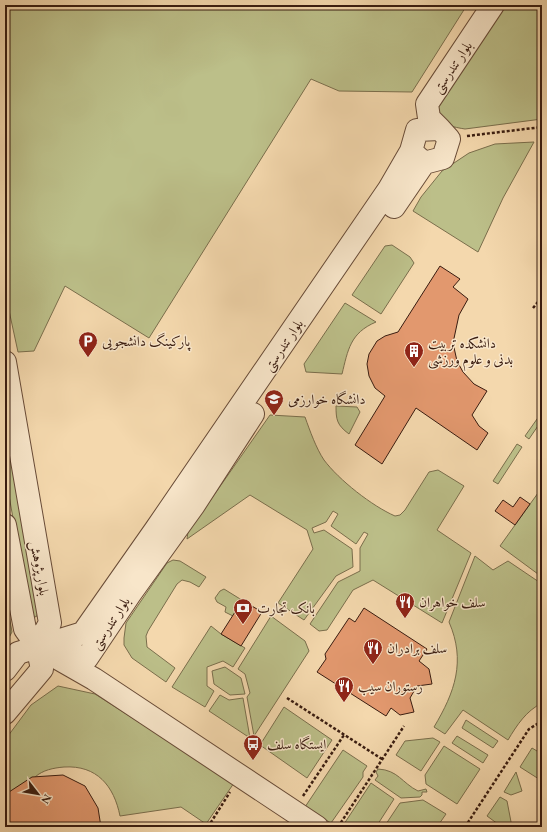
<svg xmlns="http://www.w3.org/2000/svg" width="547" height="832" font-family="'EB Garamond',Amiri,serif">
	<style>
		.green { fill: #bcbf89; stroke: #7a6e4c }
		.building { fill: #e2986e; stroke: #391c10 }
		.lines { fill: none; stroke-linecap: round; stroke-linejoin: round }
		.minor-casing { stroke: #684b37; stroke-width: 24 }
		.path { stroke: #391c10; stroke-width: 2.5; stroke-dasharray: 3 2; stroke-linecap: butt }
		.minor { stroke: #f8e6ca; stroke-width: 22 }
		.labels { text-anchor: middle; stroke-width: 3; stroke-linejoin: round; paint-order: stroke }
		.street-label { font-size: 14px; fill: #391c10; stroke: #f8e6ca }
		.poi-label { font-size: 14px; fill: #391c10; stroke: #f8e6ca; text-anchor: start }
	</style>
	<rect width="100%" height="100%" fill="#f4d8ad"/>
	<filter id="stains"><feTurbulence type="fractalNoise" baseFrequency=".005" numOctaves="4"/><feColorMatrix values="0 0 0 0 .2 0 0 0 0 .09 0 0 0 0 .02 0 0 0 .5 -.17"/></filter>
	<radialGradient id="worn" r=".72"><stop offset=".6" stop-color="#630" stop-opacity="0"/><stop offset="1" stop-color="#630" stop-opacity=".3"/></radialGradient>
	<path class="green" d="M5 5H467L412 92 339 91 311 79 149 338 65 286 34 351 18 352 5 292Z
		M497 5H542V119L465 129C447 126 445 125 435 110Z
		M534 142 503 198 478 252 413 211 421 197 442 171 469 153 495 144Z
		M392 245 410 257 414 263 381 314 352 295 385 246Z
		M345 303 376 322C350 333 348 350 342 374L306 372 304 364Z
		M336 406 357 407 360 412 349 434C337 425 336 420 336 406Z
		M542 412V420L529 439 525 436Z
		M5 413 39 611 36 617 30 614 5 473Z
		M270 415 305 417C310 431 316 448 324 460 339 480 372 506 395 516L400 515 405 510 429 472 438 470 464 486 437 530 471 553 442 623 373 580 353 590 327 630 319 631 310 624 338 582 360 571V548L368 534 364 532 356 544 331 526 338 514 333 511 326 522 312 528 314 533 324 530 352 549 353 567 336 576 304 620 278 603 313 549 307 530 250 495 187 539 188 532Z
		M517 444 522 447 498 484 493 481Z
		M538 493 542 496V577L500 546Z
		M475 556 493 570 508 561 542 584V703C526 711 517 725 508 740L463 710 445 734 434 727C455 692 466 661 449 622Z
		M173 560 180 561 206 577 199 587 190 582 182 580 177 584 148 631 146 636 147 647 175 668 166 682 132 658 124 645V638L126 623 167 563Z
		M224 589 245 602 238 613 233 616 225 612 226 607 217 602 215 598 220 591Z
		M5 592 12 632 5 645Z
		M271 616 305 641 309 651 254 736 247 697 250 693 245 674 238 669Z
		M211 626 221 634 245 648 233 667 223 661 207 667V686L214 691 205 707 172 687Z
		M225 667 241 678 245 694 230 695 214 684 212 671Z
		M58 686 95 694 234 783 206 824 181 807 120 816C114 786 97 765 64 767 53 768 43 770 35 777 21 789 13 811 5 827V740L31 705Z
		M220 695 229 700 243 698 250 738 209 711Z
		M284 707 332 740 307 778 260 745Z
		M466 720 498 741 493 748 462 728Z
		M457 736 488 755 483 763 452 743Z
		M433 738 440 742 421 771 396 755 405 741Z
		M444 746 480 769 457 804 426 784 425 775Z
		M532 748 542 754V781L520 767Z
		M343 750 367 766 363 772V777L331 823 305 807Z
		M378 769C398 770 402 783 418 791L426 789 427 792H422V795L420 797 401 798 375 780 378 776 376 772Z
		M516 772 522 791 511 795 504 792Z
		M371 783 394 799 376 827H342Z
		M500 797 507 801 512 827H502L487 816Z
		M423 800 446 814 437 827H384L400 803Z"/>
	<path class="building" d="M440 266 460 279 453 287 468 299 459 315 453 343 457 361 463 372 474 384 487 391 472 415 479 426 488 433 477 450 416 408 382 464 355 445 385 396 375 388 369 376 367 364 369 354 377 341 385 336 398 332Z
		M520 497 530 504 515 525 495 511 503 500 513 507Z
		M245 602 262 612 241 646 221 634 235 612 238 613Z
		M364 608 427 649 419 661 429 669 432 684 417 686 410 698 414 712 400 715 391 708 386 716 317 672 326 659 325 654 349 618 355 622Z
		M63 775 85 786 98 808 101 827H5V799L9 792 32 777Z"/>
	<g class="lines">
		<g class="minor-casing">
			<path id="minor" d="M440 129 429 118 427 104 493 5
				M440 129 449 139 443 158 424 163 411 151 417 130Z
				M394 207 424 163
				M5 362 50 623 37 646
				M5 525 25 629 37 646 42 669 5 713
				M38 646 87 658 130 594 194 505 253 414
				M59 659 94 679 317 827
				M5 670 18 653 83 633 156 529 389 189 411 151"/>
		</g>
		<path class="path" d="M467 136 542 127
			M533 308 542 297
			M287 698 382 759
			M303 796 344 735
			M208 827 230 792
			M338 827 404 726
			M465 827 529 729 542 721"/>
		<use href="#minor" class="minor"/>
	</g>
	<defs>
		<g id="parking-pin" transform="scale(1)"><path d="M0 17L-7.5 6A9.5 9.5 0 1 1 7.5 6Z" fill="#8f2418" stroke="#f8e6ca"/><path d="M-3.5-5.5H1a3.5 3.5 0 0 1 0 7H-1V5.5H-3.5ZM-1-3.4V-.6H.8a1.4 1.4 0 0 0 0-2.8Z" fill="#fff"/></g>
		<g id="building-pin" transform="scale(1)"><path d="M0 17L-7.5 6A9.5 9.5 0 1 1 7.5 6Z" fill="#8f2418" stroke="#f8e6ca"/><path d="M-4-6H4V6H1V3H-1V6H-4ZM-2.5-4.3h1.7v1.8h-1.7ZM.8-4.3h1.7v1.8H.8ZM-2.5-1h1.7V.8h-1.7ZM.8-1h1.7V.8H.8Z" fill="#fff"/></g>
		<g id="university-pin" transform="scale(1)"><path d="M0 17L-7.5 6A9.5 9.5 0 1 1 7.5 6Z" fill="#8f2418" stroke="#f8e6ca"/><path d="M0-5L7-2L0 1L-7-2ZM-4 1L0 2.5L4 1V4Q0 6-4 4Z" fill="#fff"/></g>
		<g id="restaurant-pin" transform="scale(1)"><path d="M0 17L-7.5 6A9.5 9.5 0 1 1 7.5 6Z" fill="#8f2418" stroke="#f8e6ca"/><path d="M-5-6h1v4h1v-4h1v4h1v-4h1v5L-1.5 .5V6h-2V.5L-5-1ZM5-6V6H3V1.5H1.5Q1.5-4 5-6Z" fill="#fff"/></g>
		<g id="bank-pin" transform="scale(1)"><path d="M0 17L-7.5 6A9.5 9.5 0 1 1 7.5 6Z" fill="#8f2418" stroke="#f8e6ca"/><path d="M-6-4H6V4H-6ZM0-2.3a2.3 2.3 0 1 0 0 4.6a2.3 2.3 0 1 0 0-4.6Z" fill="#fff"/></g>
		<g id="bus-pin" transform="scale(1)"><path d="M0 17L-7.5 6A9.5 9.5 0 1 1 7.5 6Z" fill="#8f2418" stroke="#f8e6ca"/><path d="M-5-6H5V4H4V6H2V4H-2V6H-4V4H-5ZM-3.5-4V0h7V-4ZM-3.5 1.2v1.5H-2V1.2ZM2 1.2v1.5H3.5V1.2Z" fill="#fff"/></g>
	</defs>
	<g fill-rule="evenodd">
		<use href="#parking-pin" x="88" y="341"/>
		<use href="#building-pin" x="414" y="351"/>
		<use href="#university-pin" x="274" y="399"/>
		<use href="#restaurant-pin" x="405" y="602"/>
		<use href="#bank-pin" x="243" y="608"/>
		<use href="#restaurant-pin" x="373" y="648"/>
		<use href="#restaurant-pin" x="344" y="686"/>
		<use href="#bus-pin" x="253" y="744"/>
	</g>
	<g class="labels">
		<g class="street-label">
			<text transform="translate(452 67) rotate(-56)" y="5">بلوار تندرستی</text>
			<text transform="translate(283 345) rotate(-56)" y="5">بلوار تندرستی</text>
			<text transform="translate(40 568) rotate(80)" y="5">بلوار پژوهش</text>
			<text transform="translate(110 623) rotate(-57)" y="5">بلوار تندرستی</text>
		</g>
		<g class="poi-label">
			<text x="102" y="346">پارکینگ دانشجویی</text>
			<text x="428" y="348">دانشکده تربیت<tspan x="428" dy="16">بدنی و علوم ورزشی</tspan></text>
			<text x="288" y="404">دانشگاه خوارزمی</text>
			<text x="419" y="607">سلف خواهران</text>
			<text x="257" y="613">بانک تجارت</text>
			<text x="387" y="653">سلف برادران</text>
			<text x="358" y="691">رستوران سیب</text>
			<text x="267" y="749">ایستگاه سلف</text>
		</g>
	</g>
	<rect width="547" height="832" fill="none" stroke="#f4d8ad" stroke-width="20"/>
	<rect x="6" y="6" width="535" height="820" fill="none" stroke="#391c10" stroke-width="2"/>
	<rect x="10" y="10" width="527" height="812" fill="none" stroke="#391c10"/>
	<g transform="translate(38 794) rotate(121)" stroke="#f8e6ca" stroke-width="3" paint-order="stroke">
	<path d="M0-3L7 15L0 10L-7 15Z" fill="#391c10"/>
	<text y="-6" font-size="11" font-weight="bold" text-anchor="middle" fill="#391c10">N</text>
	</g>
	<rect width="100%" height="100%" filter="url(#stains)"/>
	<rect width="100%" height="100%" fill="url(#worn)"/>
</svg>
